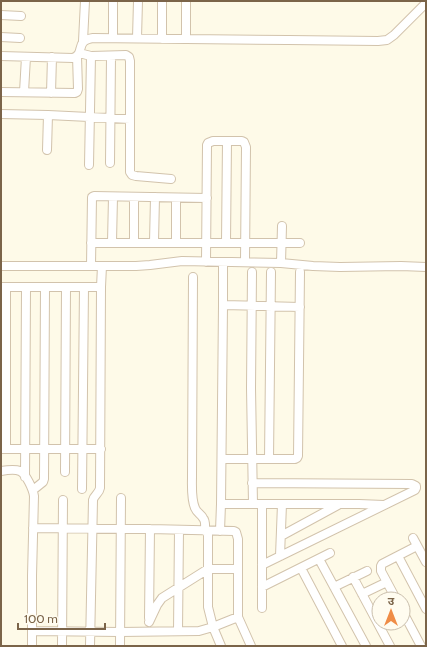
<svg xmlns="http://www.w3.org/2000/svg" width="427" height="647" font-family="Cabin,'Noto Sans Devanagari',sans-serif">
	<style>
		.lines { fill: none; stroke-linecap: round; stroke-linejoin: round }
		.minor-casing { stroke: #d2c3ac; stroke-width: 10 }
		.minor { stroke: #fff; stroke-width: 8 }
	</style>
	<rect width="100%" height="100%" fill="#fefae8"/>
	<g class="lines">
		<g class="minor-casing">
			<path id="minor" d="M1 15 21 16
				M1 37 20 38
				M113 38V1
				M137 38 138 1
				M162 39V1
				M186 39V1
				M83 41 85 1
				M79 53 91 56 126 55 129 57 130 61V172L132 175 136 176 171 179
				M1 56 73 58C86 53 74 41 93 38L288 40 378 41 387 40 394 35 426 3
				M1 92 75 93 77 92 78 89 77 56
				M24 92 26 57
				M51 93 52 57
				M1 114 48 115 130 119
				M47 150 48 115
				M110 163 111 56
				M89 165 91 56
				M112 242 113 197
				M134 242V197
				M154 242 155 197
				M176 242V198
				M226 242 227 141
				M91 243H300
				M206 262 207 145 208 143 213 141H242L244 142 246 147 245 262
				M223 262V305L300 307
				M281 263 282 226
				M1 266H136L150 265 182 261 281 263 313 266 340 267 401 266 426 267
				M91 266 92 197 94 196 207 198
				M252 272 251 388 253 504
				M193 277 192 476C192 486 191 499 195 508 197 513 201 514 203 518 206 521 205 527 205 531
				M2 287H101
				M6 287V449
				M2 449H101
				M222 459H295L297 458 298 456 300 272
				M269 459 271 272
				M1 471C7 470 15 469 20 471 26 474 33 489 34 496L32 576V646
				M65 472 66 287
				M25 477 26 288
				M252 483 412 484 416 486V488L415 490 262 565
				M82 489 84 287
				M33 490 43 482 44 479 45 287
				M221 504H359L384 505
				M262 504V608
				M33 528 150 529 234 531 236 532 238 539V617L251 646
				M208 531V607L213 627 221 646
				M220 531 221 504 223 305
				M281 536 338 505
				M413 538 426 562
				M280 556 282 504
				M398 556 426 609
				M319 559 366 646
				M301 568 342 646
				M353 577 390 646
				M262 587 330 553
				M334 587 367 571
				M362 594 387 582
				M396 599 381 571V566L382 564 417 546
				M403 612 421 646
				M149 618 150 529
				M149 622 157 605 162 598 208 569H237
				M32 631 120 632 199 631 213 627 238 617
				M178 631 179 530
				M62 646 63 500
				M90 646 93 500C94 495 99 494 100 488L101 287 102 266
				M120 646 121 498"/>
		</g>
		<use href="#minor" class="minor"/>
	</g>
	<rect width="427" height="647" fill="none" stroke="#7b6449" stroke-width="4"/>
	<g transform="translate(391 611)"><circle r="19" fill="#fffcf0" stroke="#cabfad"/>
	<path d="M0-3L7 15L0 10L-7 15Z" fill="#ef8c46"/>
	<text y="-6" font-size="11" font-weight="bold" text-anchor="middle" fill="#7b6449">उ</text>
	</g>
	<path d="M18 623v6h87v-6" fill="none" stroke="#7b6449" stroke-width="2"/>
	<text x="24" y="623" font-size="12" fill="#7b6449" stroke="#fffcf0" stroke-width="3" paint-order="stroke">100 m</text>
</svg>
